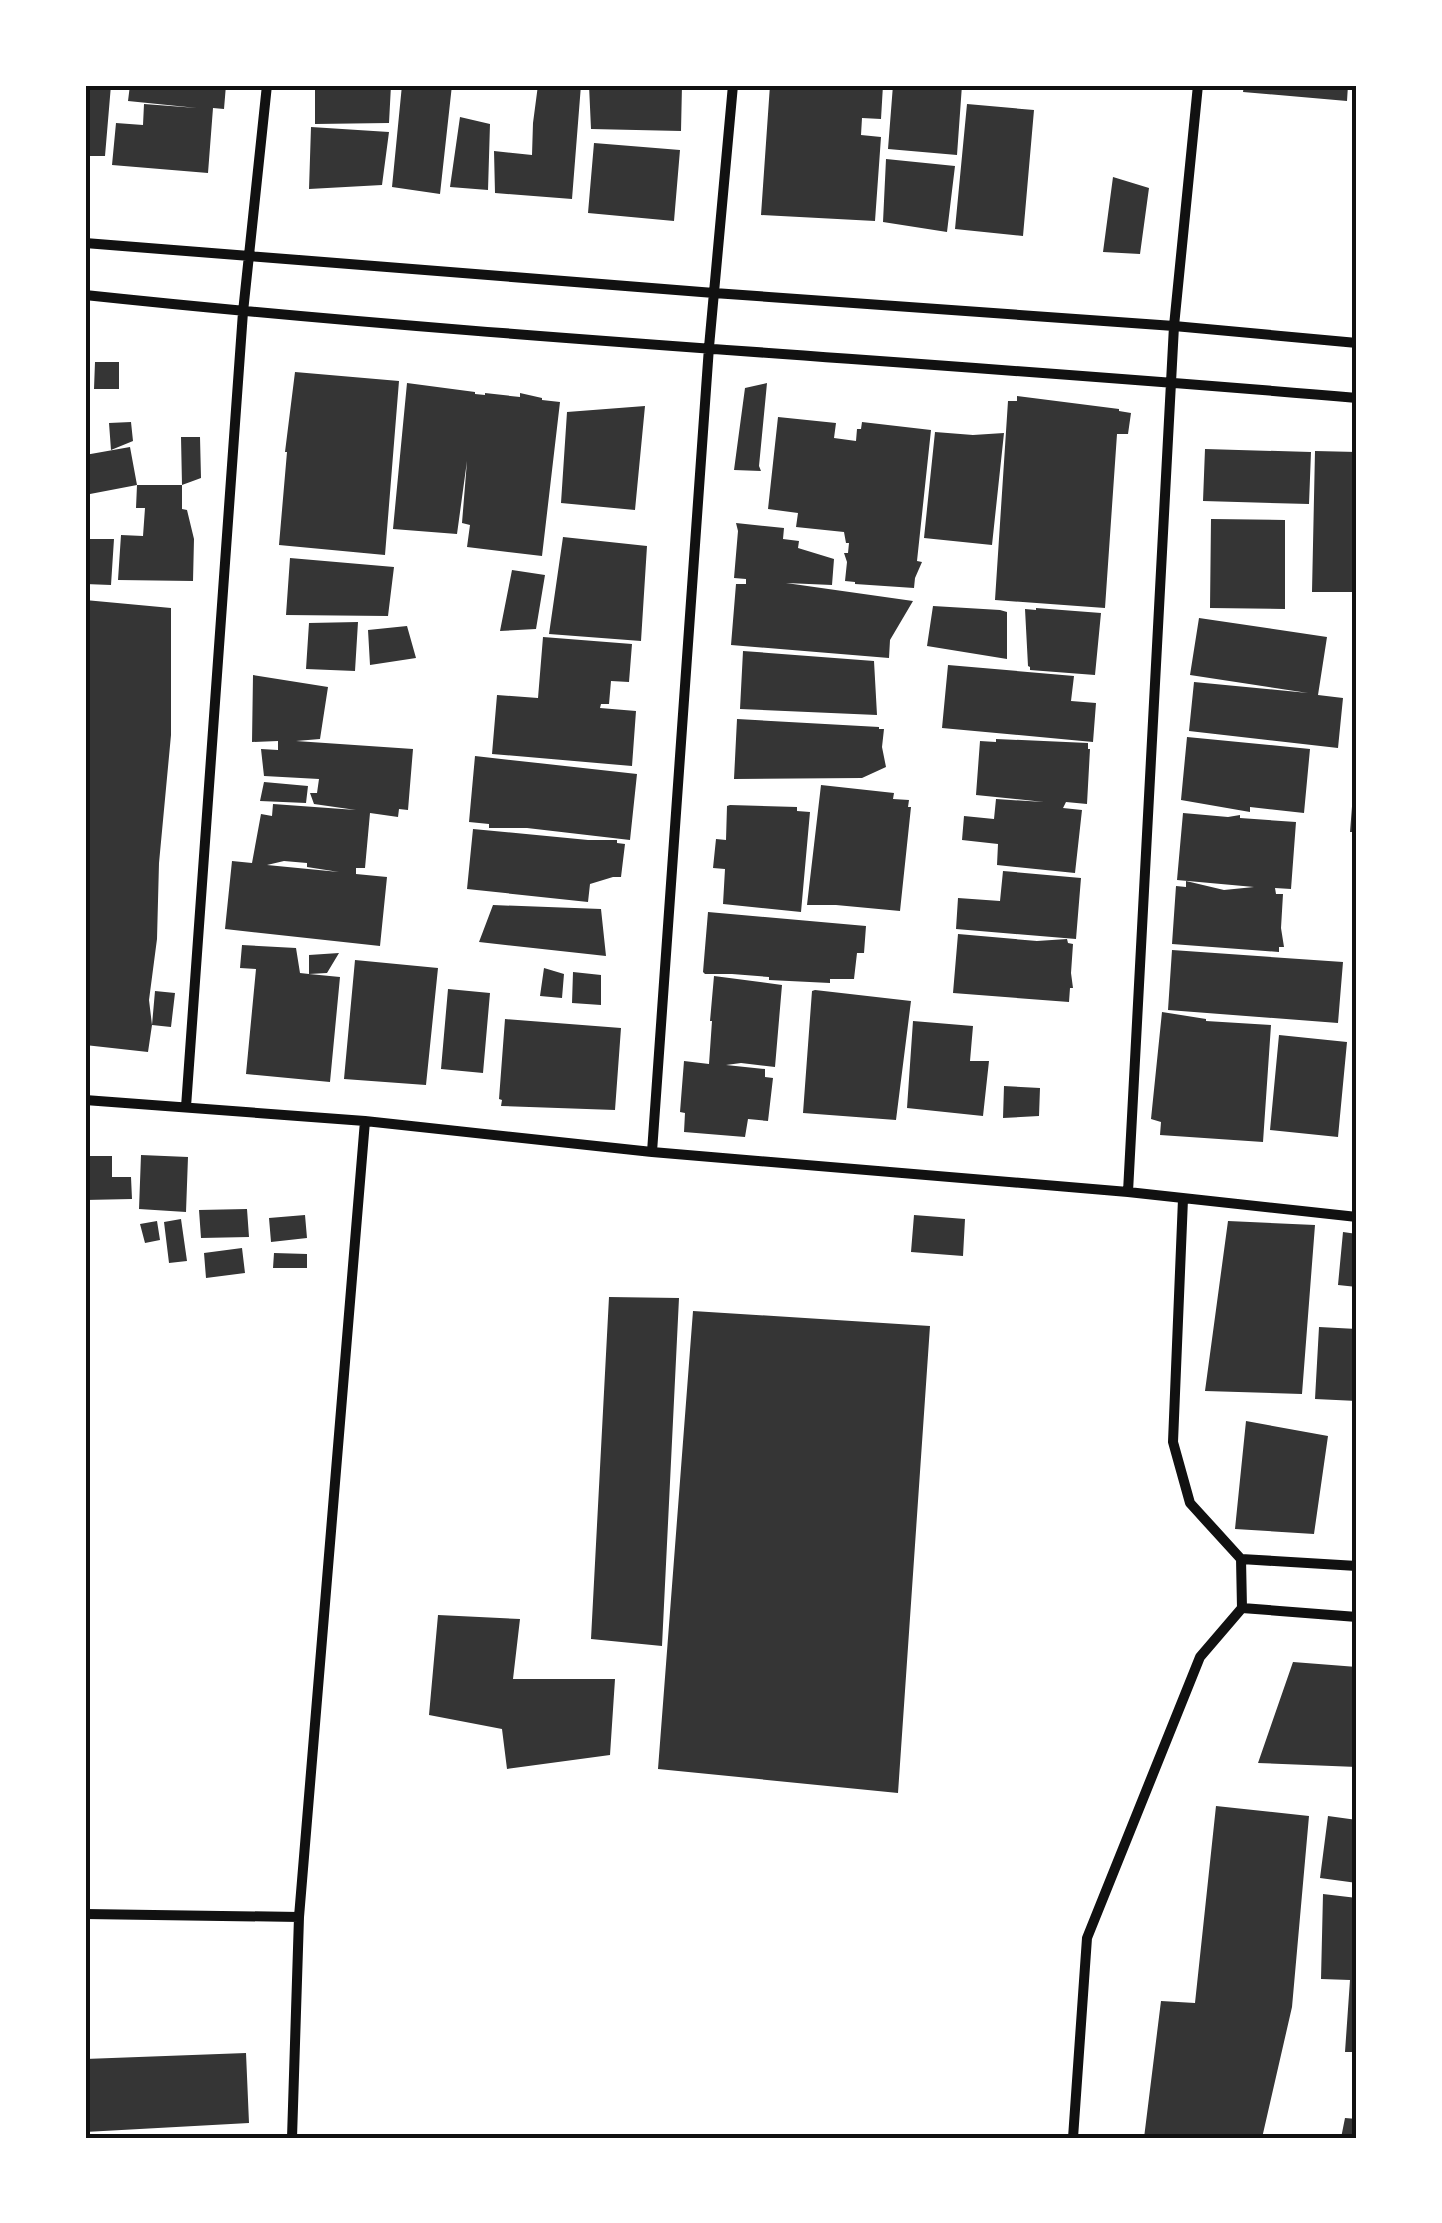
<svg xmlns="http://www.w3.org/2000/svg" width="1442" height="2223" font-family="Lato,sans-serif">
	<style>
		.building { fill: #353535; fill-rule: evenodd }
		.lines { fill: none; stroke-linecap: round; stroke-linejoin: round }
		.minor { stroke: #111; stroke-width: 10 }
		.neatline { fill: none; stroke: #111; stroke-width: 4 }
	</style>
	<rect width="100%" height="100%" fill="#fff"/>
	<path class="building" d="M85 85H111L105 156H85Z
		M130 85H226L224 109 213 108 208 173 112 165 116 123 143 125 144 104 197 108 128 101Z
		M315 85H391L389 123 315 124Z
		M402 85H452L440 194 392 187Z
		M538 85H581L572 199 495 193 494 151 532 155 533 123Z
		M589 85H682L681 131 591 129Z
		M770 85H883L881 119 862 118 861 135 881 137 875 221 761 215Z
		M893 85H962L957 155 888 149Z
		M1244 85H1348L1347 101 1243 92Z
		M967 104 1034 110 1023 236 955 229Z
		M460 117 490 124 488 190 450 187Z
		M311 127 389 132 382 185 309 189Z
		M594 143 680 150 674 221 588 213Z
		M886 159 955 166 947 232 883 222Z
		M1113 177 1149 188 1140 254 1103 252Z
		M95 362H119V389H94Z
		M295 372 399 381 385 555 279 545 287 452H285Z
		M407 383 475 392V394L485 395V393L520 397V393L542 398V400L560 402 542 556 467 547 470 525 462 523 467 461 457 534 393 529Z
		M767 383 759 466 761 471 734 470 745 388Z
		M1017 396 1119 409V411L1131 413 1128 434H1117L1105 608 995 600 1008 401H1017Z
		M645 406 635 510 561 503 567 412Z
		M778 417 836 423 834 438 856 441 857 429H861L862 422 931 430 917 561 922 562 915 578 914 588 855 584V582L845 581 847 562 844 553H848L849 543H846L844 532 796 527 798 513 768 509Z
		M131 422 133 441 111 450 109 423Z
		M935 432 973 435 1004 433 992 545 924 538Z
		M181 437H200L201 478 182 485V509L187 510 194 539 193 581 118 580 121 535 143 536 145 508H136L137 485H182Z
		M130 447 137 485 90 494 85 455Z
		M1205 449 1311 452 1309 504 1203 501Z
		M1315 451 1357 452V592H1312Z
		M1211 519 1285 520V609L1210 608Z
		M736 523 784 528 783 539 799 541 798 548 834 559 832 585 786 583 913 601 890 640 889 658 731 645 736 584H746V579L734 578 738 531Z
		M563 537 647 546 641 641 549 634Z
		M85 539H114L111 585 85 584Z
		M290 558 394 567 388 616 286 615Z
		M512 570 545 575 536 629 500 631Z
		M85 600 171 608V735L159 863 157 939 149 1000 152 1025 148 1052 85 1045Z
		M933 606 1000 610 1007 612V659L927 646Z
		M1036 608 1101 613 1095 675 1030 670V667L1028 666 1025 609 1036 610Z
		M1199 618 1327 637 1318 695 1343 698 1338 748 1189 731 1194 682 1308 693 1190 675Z
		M358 622 355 671 306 669 309 623Z
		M407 626 416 658 370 665 368 630Z
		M543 637 632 644 629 682 611 681 609 704H601L600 708 636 711 632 766 492 754 497 695 538 698Z
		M743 651 874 661 877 715 740 709Z
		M948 665 1074 676 1071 701 1096 703 1093 742 942 728Z
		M253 675 328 687 320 739 296 741 413 749 408 810 399 809 398 817 370 813 365 868H356V874L387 877 380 946 225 929 232 861 252 863 261 814 272 816 273 804 356 810 314 804 310 793H317L319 779 264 776 261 749 278 750V741L252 742ZM284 861 307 863V867L339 872 267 865Z
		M737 719 879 727V729H884L882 747 886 767 862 778 734 779Z
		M1187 737 1310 749 1304 813 1250 807V812L1181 800Z
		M996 739 1088 743V749H1090L1087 804 1066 802 1063 808 1082 810 1075 873 997 865 998 844 962 840 964 816 994 819 996 799 1044 802 976 795 980 741 996 742Z
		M475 756 637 774 630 840 527 828H489V824L469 822Z
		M1354 781H1357V832H1350Z
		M264 782 308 786 306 803 260 801Z
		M821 785 894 793 893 799 909 800 908 807H911L900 911 836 905H807Z
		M730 805 797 807V811L810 812 801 912 723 904 725 869 713 868 716 839 726 840 727 806Z
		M1183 813 1228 817 1240 815V818L1296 822 1291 889 1275 888 1276 894H1283L1281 928 1284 947H1279V952L1172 944 1176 886 1186 887V881L1224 890 1254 887 1177 880Z
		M473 829 588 840H617V843L625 844 621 877H613L590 884 588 902 467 889Z
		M1003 871 1081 878 1076 939 956 929 958 898 1000 901Z
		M493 905 601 909 606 956 479 942Z
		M708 912 866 926 864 953H857L854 979H830V983L769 980V977L732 974H705L703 972Z
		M958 934 1037 941 1067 939 1068 943 1073 944 1071 973 1073 988H1070L1069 1002 953 993Z
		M242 945 296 948 300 973 309 974V955L339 953 327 973 309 974 340 977 330 1082 246 1074 256 969 240 968Z
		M1172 950 1343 962 1338 1023 1168 1010Z
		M355 960 438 968 426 1085 344 1079Z
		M544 968 564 974 562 998 540 996Z
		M573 972 601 975V1005L572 1003Z
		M714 976 782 985 775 1067 741 1063 726 1065 765 1069V1077L773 1078 768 1121 748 1119 745 1137 684 1132 685 1113 680 1112 684 1061 709 1064 712 1021H710Z
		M448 989 490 993 483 1073 441 1069Z
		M815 990 911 1001 896 1120 803 1113 812 991Z
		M155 991 175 993 171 1027 152 1025Z
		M1162 1012 1206 1019V1021L1271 1025 1263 1142 1160 1135 1161 1122 1151 1119Z
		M505 1019 621 1028 615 1110 501 1106 502 1100 499 1099Z
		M913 1021 973 1026 970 1061H989L983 1116 907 1108Z
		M1279 1035 1347 1042 1338 1137 1270 1130Z
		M1354 1066H1357V1131H1352Z
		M1004 1086 1040 1088 1039 1116 1003 1118Z
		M141 1155 188 1157 186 1212 139 1209Z
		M85 1156H112V1177H131L132 1199 85 1200Z
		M247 1209 249 1237 201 1238 199 1210Z
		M305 1215 307 1238 271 1242 269 1218Z
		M914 1215 965 1219 963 1256 911 1252Z
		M181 1219 187 1261 169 1263 164 1222Z
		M157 1221 160 1240 145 1243 140 1224Z
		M1228 1221 1315 1225 1302 1394 1205 1391Z
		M1343 1232 1357 1234V1287L1338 1285Z
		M242 1248 245 1273 206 1278 204 1253Z
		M274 1253 307 1254V1268H273Z
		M609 1297 679 1298 662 1646 591 1639Z
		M693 1311 930 1326 898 1793 658 1769Z
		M1319 1327 1357 1329V1401L1315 1399Z
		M1246 1421 1328 1436 1314 1534 1235 1529Z
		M438 1615 520 1619 513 1679H615L610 1755 507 1769 502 1729 429 1715Z
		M1293 1662 1357 1667V1767L1258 1763Z
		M1216 1806 1309 1816 1292 2007 1262 2138H1144L1161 2001 1195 2003Z
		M1328 1816 1357 1820V1883L1320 1878Z
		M1323 1894 1357 1898V2052H1345L1350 1980 1321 1979Z
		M246 2053 249 2123 85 2132V2059Z
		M1345 2118 1357 2119V2138H1341Z"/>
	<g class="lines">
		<path class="minor" d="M85 243 714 293 1174 326 1357 343
			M85 295C508 340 933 361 1357 398
			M85 1100 365 1121 652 1152 1128 1192 1357 1217
			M186 1107 243 312 267 85
			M652 1152 709 347 733 85
			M1128 1192 1174 326 1198 85
			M1241 1559 1357 1566
			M1242 1608 1357 1617
			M85 1914 299 1917
			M292 2138 299 1917 365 1121
			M1073 2138 1087 1938 1200 1657 1242 1608 1241 1559 1190 1503 1173 1442 1183 1199"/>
	</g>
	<rect width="1442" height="2223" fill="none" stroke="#ffffff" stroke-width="175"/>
	<rect x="88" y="88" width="1266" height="2048" class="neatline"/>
</svg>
